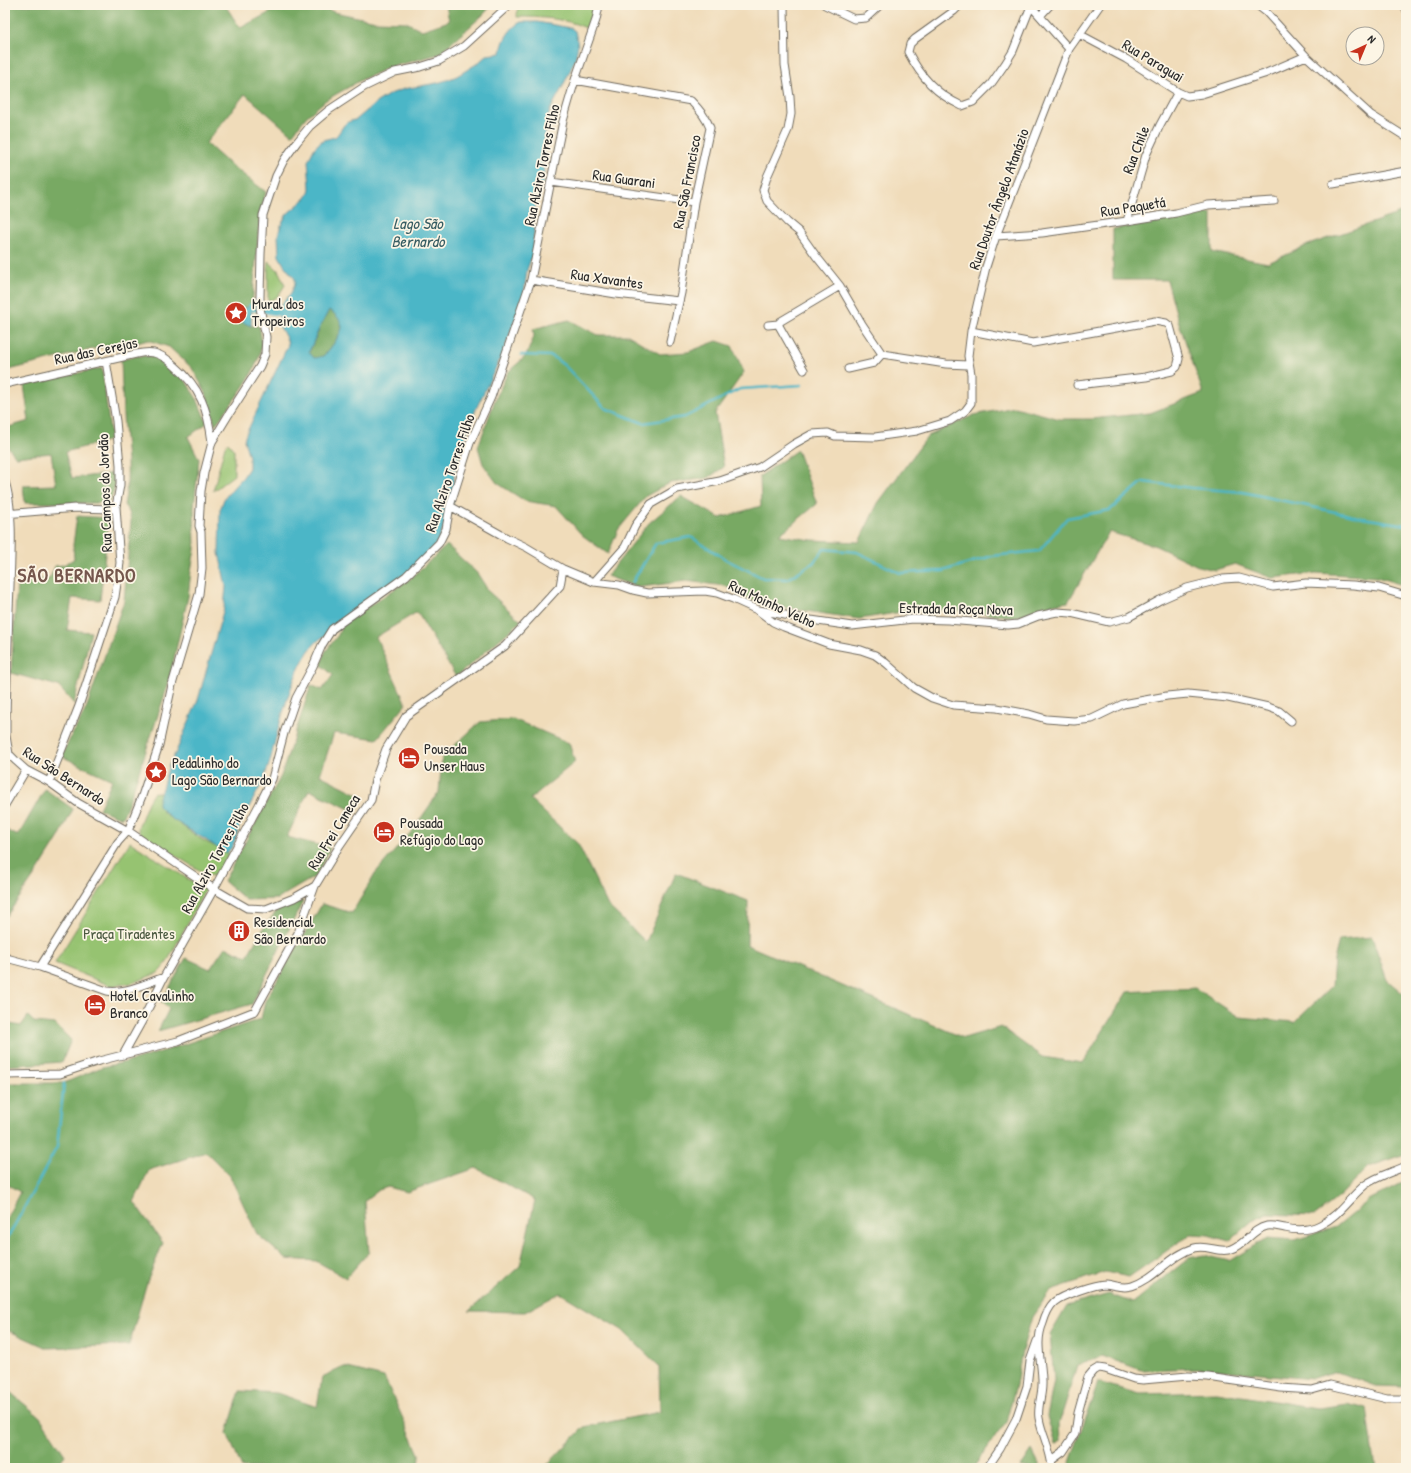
<svg xmlns="http://www.w3.org/2000/svg" width="1411" height="1473" font-family="'Patrick Hand',sans-serif">
	<style>
		.green { fill: #96c371; stroke: #60774e }
		.forest { fill: #78a963; stroke: #526a47 }
		.water { fill: #4bb6c7; stroke: #3b7079; fill-rule: evenodd }
		.lines { fill: none; stroke-linecap: round; stroke-linejoin: round }
		.stream { stroke: #4bb6c7; stroke-width: 2.5 }
		.canal { stroke: #4bb6c7; stroke-width: 8 }
		.street-casing { stroke: #70695d; stroke-width: 9 }
		.street { stroke: #fff; stroke-width: 7 }
		.labels { text-anchor: middle; stroke-width: 3.5; stroke-linejoin: round; paint-order: stroke }
		.street-label { font-size: 15px; fill: #2b2b2b; stroke: #fcf5e5 }
		.poi-label { font-size: 15px; fill: #2b2b2b; stroke: #fcf5e5; text-anchor: start }
		.park-label { font-size: 15px; fill: #4b5940; stroke: #fcf5e5 }
		.water-label { font-size: 16px; font-style: italic; fill: #365c62; stroke: #fcf5e5 }
		.district-label { font-size: 19px; font-weight: bold; letter-spacing: 1px; fill: #75574d; stroke: #fcf5e5 }
	</style>
	<rect width="100%" height="100%" fill="#fcf5e5"/>
	<filter id="ink" filterUnits="userSpaceOnUse"><feTurbulence type="fractalNoise" baseFrequency=".025" numOctaves="2"/><feDisplacementMap in="SourceGraphic" scale="8" xChannelSelector="R" yChannelSelector="G"/><feConvolveMatrix kernelMatrix="1 2 1 2 8 2 1 2 1" color-interpolation-filters="sRGB"/></filter>
	<filter id="wash" filterUnits="userSpaceOnUse"><feTurbulence type="fractalNoise" baseFrequency=".012" numOctaves="4" result="noise"/><feDisplacementMap in="SourceGraphic" scale="16" xChannelSelector="R" yChannelSelector="G"/><feGaussianBlur stdDeviation="0.9" result="paint"/><feColorMatrix in="noise" values="0 0 0 0 0 0 0 0 0 0 0 0 0 0 0 0 0 1.4 0 .05"/><feComposite in="paint" operator="in"/></filter>
	<g filter="url(#wash)">
		<rect width="100%" height="100%" fill="#f0dcba"/>
		<path class="green" d="M518 5H594L593 13 586 28C565 18 540 17 517 17Z
			M268 261 278 270 285 285 278 296 268 302Z
			M228 443 234 450V475L213 491 225 446Z
			M154 792 163 794V812C176 821 190 832 204 841 213 846 221 848 229 854L217 876H212L204 873 140 834 138 828 148 802Z
			M130 842 205 890 166 964 158 973 150 976 132 983 111 986 55 963Z"/>
		<path class="forest" d="M5 5H225L240 28 284 5H316L334 12 376 21 406 22 422 30 449 21 446 5H492L483 15 439 54 390 67 363 79 326 100 306 117 292 135 245 94 206 143 227 162 266 192 260 214 252 307 240 308 251 326H259C262 337 262 349 258 360 249 382 230 406 215 425L206 393 192 368 169 347 148 340 130 345H109L5 371Z
			M1406 211V586L1377 577 1316 573 1272 578 1235 564 1215 570 1198 566 1156 546 1109 532 1068 602 1054 604 1015 617 955 610H914L859 619 760 604 725 586 686 581 641 587 631 585 607 576 649 523 681 496 720 518 761 506 760 476 797 450 817 504 779 535 812 540 859 542 878 503 928 436 974 415 1015 407 1060 419H1091L1150 413 1203 393 1178 320 1167 280H1113V229L1212 213V252L1268 263 1308 245Z
			M329 310C335 313 342 321 342 328 341 334 328 353 323 356 320 357 316 358 314 358L309 353 319 329Z
			M569 320 598 335H628L660 354 688 352 717 341 732 346 744 372 715 413 724 467 708 478 670 483 646 496 618 530 608 554 582 535 556 506 525 501 497 483 483 464 478 447 495 400 508 372 526 356 534 336 533 329Z
			M137 356H153L167 363 184 378 197 399 207 423 188 437 199 459 194 507 195 549 191 571 188 597 168 685 131 796 122 818 99 809 112 780 61 756 86 709 124 601 131 521 129 512 124 505C131 472 125 448 123 415 122 397 122 378 121 360Z
			M102 368 111 440 65 452 72 478 116 473 114 489 110 501 96 503H25L23 486 56 485 51 453 16 457 5 443V428L29 421 24 385Z
			M77 516 109 518 100 600 72 598 67 630 91 632 74 704 58 686 11 673 17 583 50 578 55 566 63 565 74 559 73 545Z
			M447 545 477 573 490 593 521 621 456 677 417 612 376 637 406 704 377 739 334 733 320 775 364 797 356 812 309 790 287 837 330 848 316 876 277 899 246 900 224 881 281 776 311 685 322 690 333 675 321 665 325 652 338 635 343 623 410 579Z
			M513 719 569 743 575 762 530 799 578 844 608 906 646 942 676 873 748 901 747 945 964 1038 1001 1027 1042 1057 1083 1063 1127 992 1195 988 1239 1017 1295 1022 1332 986 1334 960 1339 940 1372 937 1387 980 1406 996V1154L1368 1167 1335 1201 1315 1216 1268 1214 1252 1221 1229 1241 1208 1235 1191 1234 1129 1277 1105 1272 1051 1290 1032 1317 1022 1351 1016 1385 1006 1422 973 1468H544L584 1427 660 1412 659 1366 622 1330 560 1293 525 1312 469 1311 520 1266 535 1200 476 1168 407 1192 388 1187 379 1190 365 1201 369 1252 346 1278 316 1261 286 1259 257 1234 230 1176 206 1152 149 1170 134 1202 163 1243 147 1282 129 1345 47 1348 5 1329V1221L20 1192 5 1183V1083H64L102 1067 136 1060 261 1019 265 1001 322 904 352 913 377 871 412 831 439 792 442 757 480 722Z
			M45 789 73 809 59 837 39 869 6 917 5 916V829L18 836Z
			M303 901 252 1004 158 1031 169 1009 161 1002 186 958 210 969 225 947 247 956 266 924 280 907Z
			M28 1016 34 1022 55 1024 71 1040 62 1062 5 1066V1023L21 1026Z
			M1406 1181 1405 1387 1375 1386 1337 1372 1312 1379 1199 1368 1141 1370 1102 1356 1077 1366 1059 1424 1060 1441 1055 1445 1047 1416 1054 1380 1050 1335 1067 1306 1109 1294 1133 1303 1189 1258 1204 1255 1229 1261 1267 1238 1295 1240 1336 1227 1369 1200Z
			M344 1367 384 1377 420 1456 419 1468H242L227 1433 240 1391 277 1393 317 1407 322 1377Z
			M1098 1382 1139 1394 1216 1392 1318 1408 1347 1404 1367 1409 1376 1468H1068Z
			M5 1388 40 1417 65 1455 55 1468H5Z
			M1032 1450 1039 1464V1468H1020Z"/>
		<path class="water" d="M521 22H537L571 28 575 31 578 45 575 60 562 88 550 110 546 125 543 160 544 176 543 182 536 196 533 253 527 270 524 294 504 351 475 411 459 453 454 477 453 503 438 542 421 561 334 632C329 634 324 636 320 639 297 656 283 713 275 741 272 751 271 761 267 770 260 790 248 807 240 825 236 834 235 850 225 853L206 840 172 819 158 806V801L169 765 176 752 198 700 224 608 226 586 219 553 220 510 224 499 232 489 243 477 249 468V457L244 440 246 434 288 345 287 340 279 325V319L281 305 291 293 295 284V279L284 265 279 256 278 235 281 225 287 214 306 198 309 193 310 188 308 161 315 147 323 140 335 137 338 134 344 125 348 122 357 119 377 102 390 94 404 89 437 83 447 80 457 76 478 63 487 55 501 53C502 41 510 27 521 22ZM329 310C335 313 342 321 342 328 341 334 328 353 323 356 320 357 316 358 314 358L309 352 319 329Z
			M252 307 251 326 238 320 236 313 239 308Z"/>
		<g class="lines">
			<path class="stream" d="M521 355 552 356 565 366 605 408 643 423 685 417 740 389 802 385
				M632 583 656 543 691 537 727 560 763 578 787 579 813 563 824 549 857 552 900 573 943 571 992 556 1039 551 1067 518 1110 510 1143 482 1193 488 1243 492 1363 518 1406 525
				M5 1243 57 1147 64 1083"/>
			<path class="canal" d="M252 307 280 312"/>
		</g>
	</g>
	<g filter="url(#ink)">
		<g class="lines">
			<g class="street-casing">
				<path id="street" d="M784 5 785 65 790 97 791 114 788 130 767 177 763 190 767 201 787 222 799 232 816 256 840 286 862 324 882 354 946 364 968 365
					M825 5 854 19 866 18 880 5
					M960 5 954 11 915 39 910 44 908 52C921 77 936 94 962 106L973 102 991 84 1005 64 1013 51 1031 6
					M1030 5 1069 49
					M1257 5 1266 12 1306 56 1371 115 1406 137
					M1402 5 1406 9
					M1041 15 1050 5
					M1079 34 1126 59 1178 92 1187 96 1202 94 1264 74 1306 56
					M575 80 691 101C699 109 706 117 710 128L694 202 681 293 670 342
					M551 182 694 202
					M1333 184 1406 171
					M1127 221 1146 155 1160 125 1178 92
					M996 236 1042 233 1127 221 1176 213 1208 205 1274 201
					M531 280 616 294 679 301
					M778 324 804 370
					M768 325 778 324 781 321 840 286
					M971 331 1033 343 1155 321 1166 323 1170 326 1179 359 1177 367 1172 371 1146 377 1077 385
					M848 369 874 363 882 354
					M5 384 136 354C141 353 149 352 154 353 162 355 170 361 175 366 200 387 208 410 212 442
					M5 482C14 508 11 558 10 586 8 630 7 674 6 718V736L9 754 16 761 26 770 49 782 78 803 128 831 214 889 247 908 266 909 294 898 315 886
					M450 506 507 538 526 547 563 569 594 582 619 585 633 590 647 593 705 591 717 593 733 599 757 610 773 622 784 627 829 644 861 650 875 655 886 663 914 688 932 698 953 705 997 708 1029 714 1046 719 1074 721 1092 719 1123 704 1167 696 1188 694 1228 698 1268 707 1279 711 1291 721
					M5 514 76 508 112 509 116 507
					M594 582 625 547 635 526 651 504 677 489 720 481 760 467 794 444 812 434 828 433 835 436 875 437 917 431 950 421 965 411 971 403V374L968 356 971 331 986 267 996 236 1069 49 1100 5
					M759 610 811 620 852 626 913 619 948 620 1008 625 1018 624 1038 616 1057 612 1071 613 1109 622 1129 617 1160 600 1187 588 1223 579 1239 578 1273 587 1306 583 1353 585 1379 588 1406 596
					M49 782 79 706 115 597 120 563 116 507 120 485V465L116 421 106 361
					M5 805 26 770
					M5 957 10 959 40 967 107 991C124 994 148 983 164 977
					M40 967 118 842 128 831 142 796 159 745 172 685 199 594 202 568 201 532 199 526 201 491 204 473 212 442 229 414 260 366 265 354 266 337 260 308V296L261 254 263 215 276 176 284 160 297 142 310 126 329 110 364 87 395 72 420 67 439 61 464 46 509 5
					M123 1055 142 1021 164 977 214 889 259 805 272 779 284 733 296 698 313 666 322 645 332 629 406 576 439 543 446 529 450 506 470 443 491 397 531 280 563 121 575 80 596 20 599 5
					M5 1075 60 1074 99 1061 178 1041 255 1011 298 933 315 886 340 845 371 800 375 780 386 749 406 716 505 646 560 586 563 569
					M1052 1460 1063 1452 1075 1434 1078 1413 1088 1377 1093 1371 1098 1368 1105 1369 1134 1379 1143 1380 1188 1376 1208 1377 1281 1388 1312 1390 1330 1385 1387 1399H1406
					M987 1468 1000 1449 1016 1419 1027 1386 1030 1361 1037 1341
					M1052 1468C1051 1449 1042 1436 1039 1418 1037 1408 1042 1396 1042 1385 1043 1364 1034 1344 1043 1323 1045 1316 1049 1307 1054 1302 1062 1295 1095 1284 1105 1284 1115 1285 1122 1289 1132 1286 1155 1279 1170 1255 1194 1248 1207 1244 1219 1254 1232 1249 1246 1244 1252 1229 1267 1226 1273 1225 1279 1227 1285 1228 1297 1231 1308 1231 1320 1225 1339 1216 1349 1198 1365 1185 1377 1176 1393 1172 1406 1166"/>
			</g>
			<use href="#street" class="street"/>
		</g>
	</g>
	<defs>
		<g id="sight-disc" transform="scale(1.15)"><circle r="9.5" fill="#c8321e" stroke="#fcf5e5"/><path d="M0-6L1.8-2.2L6-1.7L2.9 1.2L3.7 5.4L0 3.3L-3.7 5.4L-2.9 1.2L-6-1.7L-1.8-2.2Z" fill="#fff"/></g>
		<g id="hotel-disc" transform="scale(1.15)"><circle r="9.5" fill="#c8321e" stroke="#fcf5e5"/><path d="M-6-4.5h1.5V1H6V5H4.5V3h-9V5H-6ZM-4 0a1.8 1.8 0 1 1 3.6 0ZM.5 0V-2.5h3Q6-2.5 6 0Z" fill="#fff"/></g>
		<g id="building-disc" transform="scale(1.15)"><circle r="9.5" fill="#c8321e" stroke="#fcf5e5"/><path d="M-4-6H4V6H1V3H-1V6H-4ZM-2.5-4.3h1.7v1.8h-1.7ZM.8-4.3h1.7v1.8H.8ZM-2.5-1h1.7V.8h-1.7ZM.8-1h1.7V.8H.8Z" fill="#fff"/></g>
	</defs>
	<g fill-rule="evenodd">
		<use href="#sight-disc" x="236" y="313"/>
		<use href="#hotel-disc" x="409" y="758"/>
		<use href="#sight-disc" x="156" y="772"/>
		<use href="#hotel-disc" x="384" y="832"/>
		<use href="#building-disc" x="239" y="931"/>
		<use href="#hotel-disc" x="95" y="1005"/>
	</g>
	<g class="labels">
		<g class="street-label">
			<text transform="translate(1153 61) rotate(31)" y="5">Rua Paraguai</text>
			<text transform="translate(1136 150) rotate(-69)" y="5">Rua Chile</text>
			<text transform="translate(542 165) rotate(-78)" y="5">Rua Alziro Torres Filho</text>
			<text transform="translate(624 179) rotate(8)" y="5">Rua Guarani</text>
			<text transform="translate(687 182) rotate(-79)" y="5">Rua São Francisco</text>
			<text transform="translate(999 199) rotate(-70)" y="5">Rua Doutor Ângelo Atanázio</text>
			<text transform="translate(1133 207) rotate(-9)" y="5">Rua Paquetá</text>
			<text transform="translate(607 279) rotate(8)" y="5">Rua Xavantes</text>
			<text transform="translate(96 351) rotate(-12)" y="5">Rua das Cerejas</text>
			<text transform="translate(450 473) rotate(-71)" y="5">Rua Alziro Torres Filho</text>
			<text transform="translate(105 493) rotate(-92)" y="5">Rua Campos do Jordão</text>
			<text transform="translate(772 604) rotate(25)" y="5">Rua Moinho Velho</text>
			<text transform="translate(956 609) rotate(1)" y="5">Estrada da Roça Nova</text>
			<text transform="translate(64 776) rotate(33)" y="5">Rua São Bernardo</text>
			<text transform="translate(334 832) rotate(-58)" y="5">Rua Frei Caneca</text>
			<text transform="translate(215 858) rotate(-61)" y="5">Rua Alziro Torres Filho</text>
		</g>
		<g class="poi-label">
			<text x="252" y="309">Mural dos<tspan x="252" dy="17">Tropeiros</tspan></text>
			<text x="424" y="754">Pousada<tspan x="424" dy="17">Unser Haus</tspan></text>
			<text x="172" y="768">Pedalinho do<tspan x="172" dy="17">Lago São Bernardo</tspan></text>
			<text x="400" y="828">Pousada<tspan x="400" dy="17">Refúgio do Lago</tspan></text>
			<text x="254" y="927">Residencial<tspan x="254" dy="17">São Bernardo</tspan></text>
			<text x="110" y="1001">Hotel Cavalinho<tspan x="110" dy="17">Branco</tspan></text>
		</g>
		<g class="park-label">
			<text x="129" y="939">Praça Tiradentes</text>
		</g>
		<g class="water-label">
			<text x="418" y="229">Lago São<tspan x="418" dy="18">Bernardo</tspan></text>
		</g>
		<g class="district-label">
			<text x="77" y="582">SÃO BERNARDO</text>
		</g>
	</g>
	<rect width="1411" height="1473" fill="none" stroke="#fcf5e5" stroke-width="20"/>
	<g transform="translate(1365 46) rotate(44)"><circle r="19" fill="#fcf5e5" stroke="#a8a49b"/>
	<path d="M0-3L7 15L0 10L-7 15Z" fill="#c8321e"/>
	<text y="-6" font-size="11" font-weight="bold" text-anchor="middle" fill="#2b2b2b">N</text>
	</g>
</svg>
